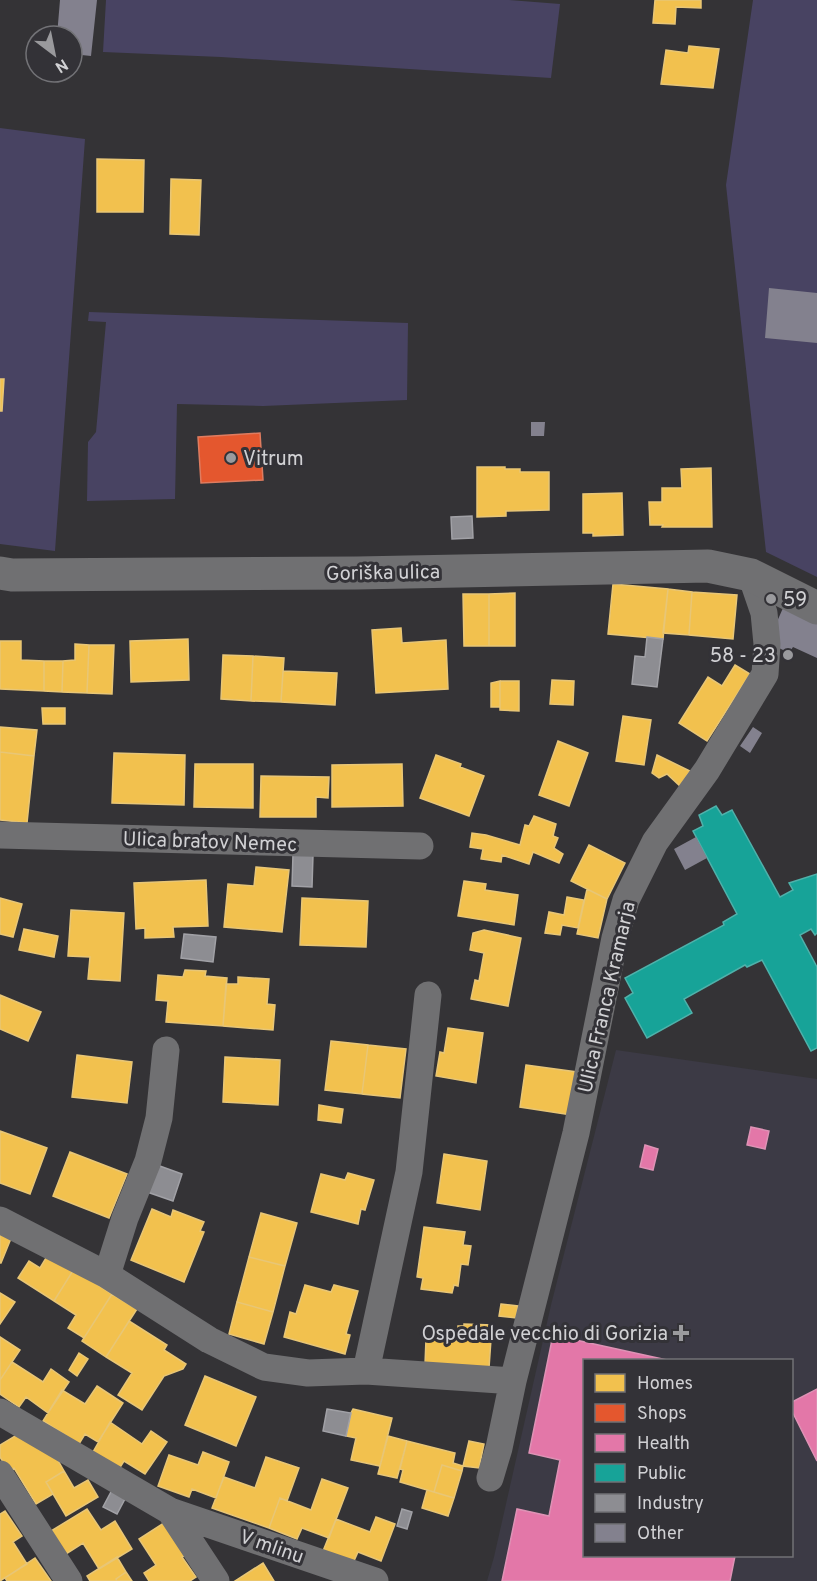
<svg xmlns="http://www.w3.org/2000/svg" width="817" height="1581" font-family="Overpass,sans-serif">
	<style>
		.built { fill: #3c3a45; fill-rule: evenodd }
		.green { fill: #484362 }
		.homes { fill: #f2c14e; stroke: #e8c676; stroke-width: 1.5 }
		.shops { fill: #e4572e; stroke: #de7c60; stroke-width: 1.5 }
		.health { fill: #e377a8; stroke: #de92b5; stroke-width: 1.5 }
		.public { fill: #17a398; stroke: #4fb1aa; stroke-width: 1.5 }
		.industry { fill: #8d8d92; stroke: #a1a1a6; stroke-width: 1.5 }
		.building { fill: #83818e }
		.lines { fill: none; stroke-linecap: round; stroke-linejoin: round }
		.minor { stroke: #707072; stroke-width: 27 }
		.tertiary { stroke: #707072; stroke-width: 33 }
		.poi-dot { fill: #9a9a9d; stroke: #333237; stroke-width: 2 }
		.labels { text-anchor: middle; stroke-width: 6; stroke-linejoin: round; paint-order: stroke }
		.poi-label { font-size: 20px; fill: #d1d1d4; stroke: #333237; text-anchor: start }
		.street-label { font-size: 20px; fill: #d1d1d4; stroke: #333237 }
	</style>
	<rect width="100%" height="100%" fill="#343336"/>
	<path class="built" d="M616 1050 817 1079V1581H487L494 1557 551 1305ZM584 1360H792V1556H584Z"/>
	<path class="green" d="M106 0H509L560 4 551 78 221 57 103 52Z
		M753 0H817V577L766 552 726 185Z
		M0 128 85 139 55 551 0 544Z
		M89 312 408 323 407 400 263 406 177 404 175 499 87 501 88 442 96 432 106 322 88 321Z"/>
	<path class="homes" d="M655 0H701V8L676 7 675 24 653 23Z
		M689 46 719 49 713 88 661 84 666 50 688 53Z
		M97 159 144 160 143 212H97Z
		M171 179 201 180 199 235 170 234Z
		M0 379H4L2 411H0Z
		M477 467H505V469H520V472H549V510L506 511V516L477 517Z
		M711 468 712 527H662L663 525H650L649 502H662V488H682L681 469Z
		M622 493 623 535 593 536V533H583V494Z
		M613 584 668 589 663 639 608 634Z
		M668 589 692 592 689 635 663 633Z
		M692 592 737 595 733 639 689 635Z
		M515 593V646H489V594Z
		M463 594H489V646H464Z
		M401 628 402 643 446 640 448 689 376 693 372 630Z
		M188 639 189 680 131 682 130 641Z
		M0 641H21V660L44 661V691L0 689Z
		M75 644 89 645 87 693 62 692 63 661 75 660Z
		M89 645H114L112 694 87 693Z
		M223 655 253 656 251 701 221 699Z
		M253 656 284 658 281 702 251 701Z
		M44 661H63L62 692 44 691Z
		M735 665 750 674 707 741 679 723 708 677 722 686Z
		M283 671 337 673 335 705 281 702Z
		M552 680 574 681 573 705 550 704Z
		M500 681H519V711L500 710Z
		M500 681V707H491V683Z
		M42 708H65V724H43Z
		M623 716 651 720 644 765 616 761Z
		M0 727 37 730 34 756 0 752Z
		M558 741 588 753 569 806 539 795Z
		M0 752 34 756 27 823 0 820Z
		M114 753 185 755 184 805 112 803Z
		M436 755 461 764 460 767 484 776 469 816 420 798Z
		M657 755 690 771 680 786 667 774 659 778 652 773Z
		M195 764H253V808L194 807Z
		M402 764 403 806 332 807V765Z
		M261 776 329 777 328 798 316 797V817H260Z
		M534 816 556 824 553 836 558 838 554 848 563 854 559 863 533 852 529 864 502 855 501 862 481 859 483 849 470 847 472 833 486 835 520 845 525 825 529 826Z
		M589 845 625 863 607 899 571 881Z
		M256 867 289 870 282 932 224 927 228 884 254 886Z
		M206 880 208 926 173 927 174 937 145 938V928L136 929 134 883Z
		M464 881 486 884 485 890 518 895 514 925 458 916Z
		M587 889 607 899 598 938 577 934Z
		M567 897 584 900 578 928 562 925 560 935 545 933 549 912 564 915Z
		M0 898 22 904 13 937 0 934Z
		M302 898 368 901 366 947 300 945Z
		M71 910 124 913 120 981 88 979 90 957 68 956Z
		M24 929 58 936 54 957 19 950Z
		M484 930 521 938 508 1006 471 999 475 980 479 981 484 953 470 950 473 933Z
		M185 970 206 971 205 976 227 978 223 1026 166 1022 168 1001 156 1000 158 975 183 977Z
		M238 977 269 979 267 1004 275 1005 273 1030 223 1026 226 984H238Z
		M0 995 41 1012 28 1041 0 1029Z
		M448 1028 483 1033 476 1083 436 1076 440 1052 444 1053Z
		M331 1041 368 1045 362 1094 325 1090Z
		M368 1045 406 1049 400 1098 362 1094Z
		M77 1055 132 1062 127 1103 72 1097Z
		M225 1057 280 1060 278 1105 223 1102Z
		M526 1065 577 1072 571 1115 520 1107Z
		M319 1105 343 1109 341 1123 318 1120Z
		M0 1131 47 1148 30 1194 0 1183Z
		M70 1152 127 1174 109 1218 53 1196Z
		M444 1154 487 1161 480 1210 437 1203Z
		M348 1173 374 1180 365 1210 361 1209 358 1224 311 1212 321 1174 345 1180Z
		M152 1209 171 1217 173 1210 204 1222 200 1231 204 1232 184 1282 131 1260Z
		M261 1213 297 1223 285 1266 249 1257Z
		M424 1227 465 1232 463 1245 471 1246 468 1265 461 1264 458 1286 454 1285 452 1293 421 1289 423 1278 417 1277Z
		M0 1231 12 1236 1 1263H0Z
		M49 1253 74 1269 54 1301 18 1278 29 1261 40 1268Z
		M249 1257 285 1266 273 1312 237 1302Z
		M74 1269 112 1294 84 1338 68 1328 76 1315 54 1301Z
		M305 1285 331 1292 334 1285 358 1291 346 1334 350 1335 345 1354 284 1337 290 1312 296 1314Z
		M0 1293 15 1302 0 1324Z
		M112 1294 137 1309 106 1357 82 1341Z
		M237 1302 273 1312 264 1344 229 1334Z
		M501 1304 518 1306 516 1318 499 1316Z
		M129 1321 167 1345 164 1350 186 1364 183 1369 164 1376 142 1410 118 1395 132 1373 106 1357Z
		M464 1324 492 1325 489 1368 425 1364 426 1339 457 1341 458 1326H464Z
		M0 1337 20 1350 0 1380Z
		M79 1353 88 1359 77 1376 69 1370Z
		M12 1362 43 1382 51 1369 69 1382 48 1413 26 1397 19 1407 0 1394V1380Z
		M205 1376 256 1397 236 1446 185 1425Z
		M97 1386 123 1403 98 1442 85 1434 79 1444 43 1421 62 1390 85 1404Z
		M353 1409 392 1418 380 1466 351 1460 356 1438 346 1436 351 1413Z
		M110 1422 142 1444 151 1431 167 1442 145 1474 124 1461 119 1469 93 1452Z
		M20 1433 52 1450 64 1471 46 1482 53 1494 36 1504 14 1468 9 1472 0 1457V1445Z
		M388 1436 407 1441 397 1478 378 1474Z
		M407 1441 455 1453 453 1463 463 1466 462 1471 442 1465 434 1492 400 1482 403 1470 400 1469Z
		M469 1441 484 1444 479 1468 463 1466Z
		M203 1452 229 1462 216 1498 192 1489 189 1497 158 1486 169 1455 198 1465Z
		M266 1457 299 1468 287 1501 280 1498 269 1528 212 1508 224 1477 255 1488Z
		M442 1465 462 1471 454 1498 434 1492Z
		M64 1471 74 1488 88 1480 98 1497 66 1516 46 1482Z
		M322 1479 348 1488 329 1538 302 1528 297 1539 269 1528 280 1498 311 1510Z
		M427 1490 454 1498 448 1516 422 1508Z
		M87 1509 101 1530 115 1521 132 1549 99 1569 83 1543 66 1554 51 1531Z
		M5 1511 22 1536 13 1542 27 1564 0 1581V1514Z
		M376 1517 395 1524 381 1561 358 1552 353 1563 323 1551 336 1519 370 1532Z
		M170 1519 191 1552 182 1557 196 1577 190 1581H149L144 1573 156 1565 139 1539Z
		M117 1557 126 1572 116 1579 117 1581H90L87 1576Z
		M35 1558 51 1581H7L5 1578Z
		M263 1563 274 1581H235Z
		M126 1572 132 1581H117L116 1579Z"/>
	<path class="shops" d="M260 433 263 480 201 483 198 437Z"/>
	<path class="health" d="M751 1127 769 1131 765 1149 747 1145Z
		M645 1145 658 1149 653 1170 640 1167Z
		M553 1335 667 1360H584V1556H735L730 1581H502L517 1509 549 1516 560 1460 529 1453Z
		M817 1389V1461L792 1411V1402Z"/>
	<path class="public" d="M716 806 722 815 732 810 780 897 793 890 789 883 817 874V933L815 935 811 929 800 935 817 967V1048L811 1051 762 960 747 967 745 965 684 999 692 1013 647 1038 625 998 633 993 625 978 724 925 723 922 737 914 693 831 703 826 699 815Z"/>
	<path class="industry" d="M472 516 473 538 452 539 451 517Z
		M647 637 663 639 657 687 632 684 635 656 645 657Z
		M293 854 313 855 312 887 292 886Z
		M184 934 216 937 213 962 181 958Z
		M157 1165 182 1174 173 1201 147 1192Z
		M327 1409 351 1413 346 1436 323 1431Z
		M112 1490 126 1497 117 1514 103 1507Z
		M402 1509 412 1512 407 1529 397 1526Z"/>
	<path class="building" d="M60 0H97L91 56 72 54V36H57Z
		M769 288 817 293V343L765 338Z
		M531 422H545L544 436H531Z
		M783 608 817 624V658L793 647 789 653 773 645 772 633Z
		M753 727 762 733 750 753 740 746Z
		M696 837 707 858 685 870 674 849Z"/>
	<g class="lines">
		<path class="minor" d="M0 835 420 846
			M0 1220 107 1275 209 1340 264 1367 308 1373 366 1371 409 1172 428 995
			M107 1275 125 1218 148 1161 159 1118 166 1050
			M366 1371 513 1381
			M0 1412 170 1511 375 1581
			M0 1474 69 1581
			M490 1478 499 1448 513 1381 576 1133 615 938 626 900 655 842 707 770 765 674 767 644 764 613 751 575
			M170 1511 216 1581"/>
		<path class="tertiary" d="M0 573 12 575 357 573 708 566 751 575 817 608"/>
	</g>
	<g class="poi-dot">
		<circle cx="231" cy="458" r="6"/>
		<circle cx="771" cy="599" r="6"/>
		<circle cx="788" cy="655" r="6"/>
		<path d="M678 1324h6v6h6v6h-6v6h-6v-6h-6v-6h6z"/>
	</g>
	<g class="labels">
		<g class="poi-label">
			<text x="243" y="465">Vitrum</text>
			<text x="783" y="606">59</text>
			<text x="776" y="662" text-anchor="end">58 - 23</text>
			<text x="668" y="1340" text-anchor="end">Ospedale vecchio di Gorizia</text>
		</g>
		<g class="street-label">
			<text transform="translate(383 572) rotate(-1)" y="7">Goriška ulica</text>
			<text transform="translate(210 841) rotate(2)" y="7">Ulica bratov Nemec</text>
			<text transform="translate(606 997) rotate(-77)" y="7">Ulica Franca Kramarja</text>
			<text transform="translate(272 1546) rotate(19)" y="7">V mlinu</text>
		</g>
	</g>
	<rect x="583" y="1359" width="210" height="198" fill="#333237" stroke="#727276" stroke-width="1.5"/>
	<rect x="595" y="1374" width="30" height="18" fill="#f2c14e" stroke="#727276" stroke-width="1.5"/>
	<text x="637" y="1389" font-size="18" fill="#d1d1d4">Homes</text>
	<rect x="595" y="1404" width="30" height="18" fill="#e4572e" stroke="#727276" stroke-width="1.5"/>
	<text x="637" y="1419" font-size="18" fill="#d1d1d4">Shops</text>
	<rect x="595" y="1434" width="30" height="18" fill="#e377a8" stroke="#727276" stroke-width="1.5"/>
	<text x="637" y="1449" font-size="18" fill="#d1d1d4">Health</text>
	<rect x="595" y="1464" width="30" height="18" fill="#17a398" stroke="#727276" stroke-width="1.5"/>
	<text x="637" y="1479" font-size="18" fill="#d1d1d4">Public</text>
	<rect x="595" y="1494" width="30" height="18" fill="#8d8d92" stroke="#727276" stroke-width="1.5"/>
	<text x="637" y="1509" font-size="18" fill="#d1d1d4">Industry</text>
	<rect x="595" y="1524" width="30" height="18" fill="#83818e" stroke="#727276" stroke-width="1.5"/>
	<text x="637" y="1539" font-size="18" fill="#d1d1d4">Other</text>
	<g transform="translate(54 54) rotate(148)"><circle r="28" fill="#333237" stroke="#727276" stroke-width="1.5"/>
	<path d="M0-4.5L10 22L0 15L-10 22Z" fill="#9a9a9d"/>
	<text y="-9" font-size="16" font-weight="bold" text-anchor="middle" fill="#d1d1d4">N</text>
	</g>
</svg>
